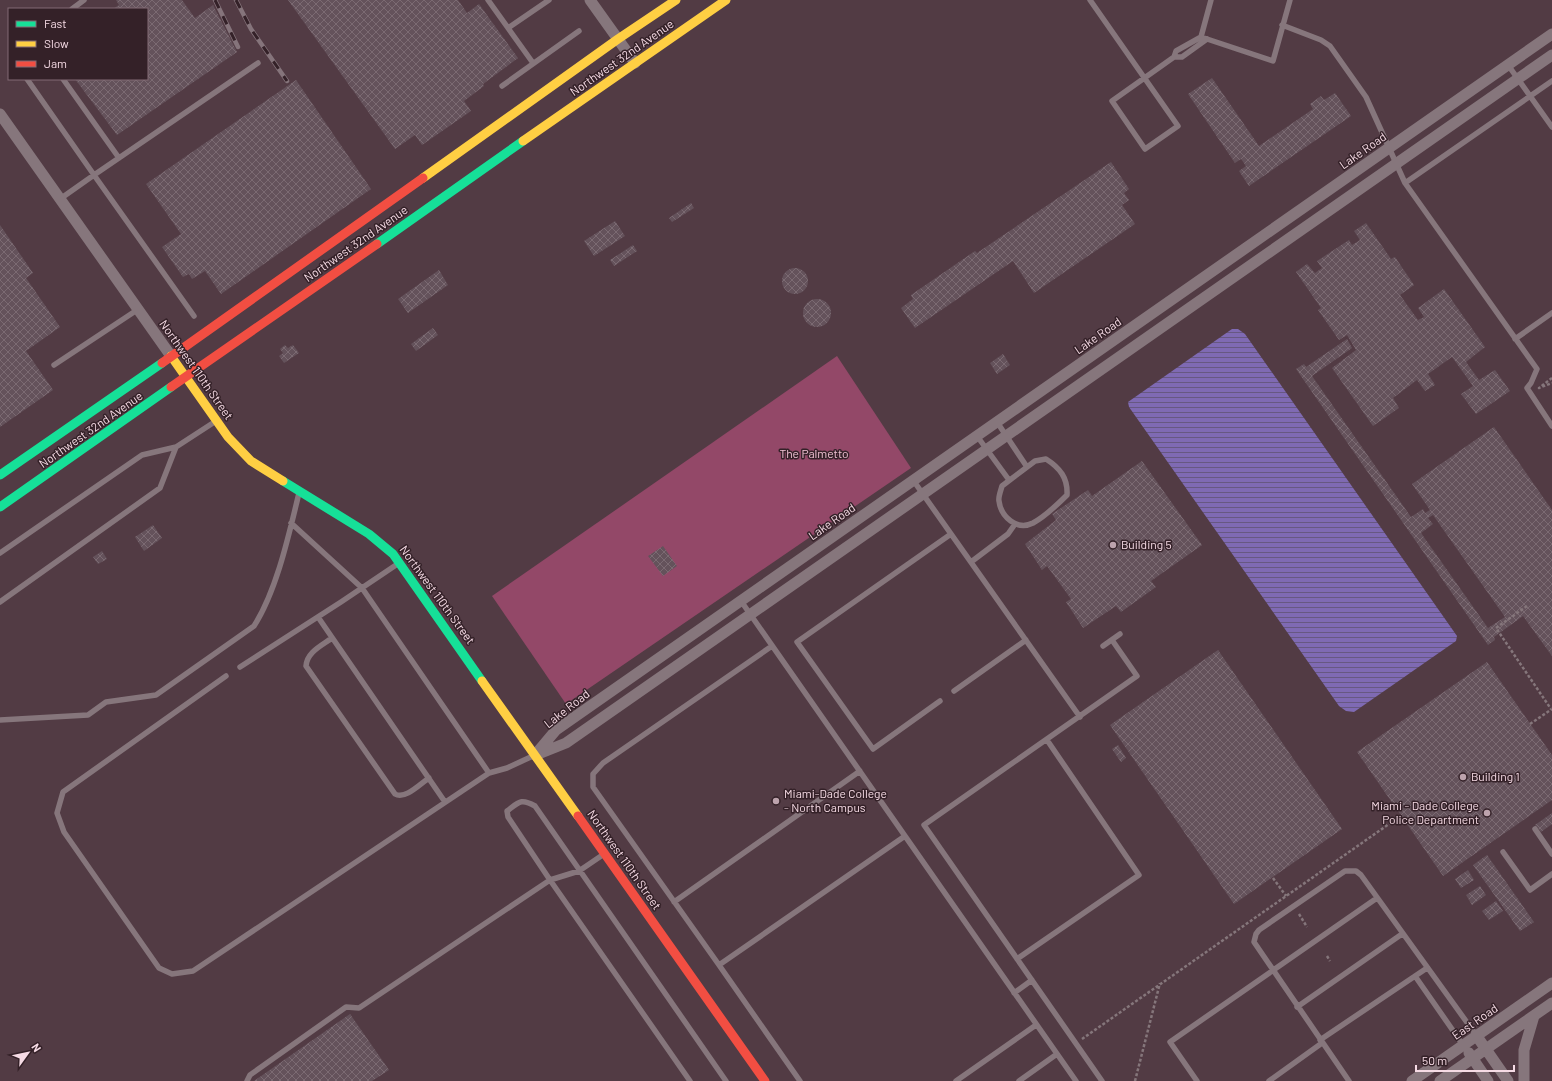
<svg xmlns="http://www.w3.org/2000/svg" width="1552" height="1081" font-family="Barlow,sans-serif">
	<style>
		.park { fill: #934868 }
		.water { fill: url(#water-rules) }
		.building { fill: url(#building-cross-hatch); fill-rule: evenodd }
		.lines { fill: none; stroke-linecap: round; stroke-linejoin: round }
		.path { stroke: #85767b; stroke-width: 2.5; stroke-dasharray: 3 2; stroke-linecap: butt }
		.lane { stroke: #86767c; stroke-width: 5.5 }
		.street { stroke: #86767c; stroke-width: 11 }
		.fast { stroke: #16e098; stroke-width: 9 }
		.slow { stroke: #ffcf43; stroke-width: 9 }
		.jam { stroke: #f24e42; stroke-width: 9 }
		.rail-casing { stroke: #85747b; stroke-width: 4.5 }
		.rail { stroke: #342128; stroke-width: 3; stroke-dasharray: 9; stroke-linecap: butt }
		.poi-dot { fill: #bda3ad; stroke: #342128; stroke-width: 1.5 }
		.labels { text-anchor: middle; stroke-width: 3; stroke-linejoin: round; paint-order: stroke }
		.street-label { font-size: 12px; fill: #f6dbe5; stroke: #342128 }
		.park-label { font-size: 12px; fill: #f2c2d4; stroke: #342128 }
		.poi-label { font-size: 12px; fill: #f6dbe5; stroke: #342128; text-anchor: start }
	</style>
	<defs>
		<pattern id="water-rules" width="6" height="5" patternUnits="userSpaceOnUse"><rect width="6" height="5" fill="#7f6ab3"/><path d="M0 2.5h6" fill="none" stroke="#675882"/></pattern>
		<pattern id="building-cross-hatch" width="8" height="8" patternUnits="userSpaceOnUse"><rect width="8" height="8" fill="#64525b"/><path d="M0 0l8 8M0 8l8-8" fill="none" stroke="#7b6a72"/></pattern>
	</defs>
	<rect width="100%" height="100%" fill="#523b44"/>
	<path class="park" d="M837 356 911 468 566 704 492 596Z"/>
	<path class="water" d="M1232 329H1238L1245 334 1457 636 1456 641 1354 712 1346 711 1339 706 1129 407 1128 402Z"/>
	<path class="building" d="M116 0H182L195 18 213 5 237 52 117 135 75 79H147V9H113L119 5Z
		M288 0H458L467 13 479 4 518 58 483 84 484 86 464 101 471 111 422 145 415 135 395 149Z
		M1212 78 1259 146 1313 109 1310 104 1321 96 1324 100 1335 93 1351 116 1249 186 1239 171 1246 166 1241 159 1235 163 1188 94Z
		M296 80 371 189 221 294 205 271 192 279 189 274 183 277 162 247 181 234 146 184Z
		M1111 162 1129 189 1124 193 1129 200 1122 205 1135 224 1034 293 1013 261 915 328 901 308 913 299 911 295 975 251 977 253Z
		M691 203 694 208 672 222 669 218Z
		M615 221 625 236 594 256 584 241Z
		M1366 223 1391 259 1395 257 1414 285 1400 295 1418 320 1424 317 1418 308 1444 289 1485 347 1466 362 1479 380 1495 370 1510 391 1476 414 1461 394 1473 386 1452 357 1428 374 1435 385 1425 391 1417 380 1393 398 1399 408 1373 426 1332 368 1356 350 1347 335 1339 340 1318 310 1321 308 1296 272 1307 264 1315 273 1322 268 1317 261 1349 240 1352 245 1360 240 1354 231Z
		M0 225 33 273 26 278 60 327 26 351 53 390 0 427Z
		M633 245 637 251 614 266 610 260Z
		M782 281a13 13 0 1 1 26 0a13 13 0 1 1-26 0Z
		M439 270 448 285 408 313 398 299Z
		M803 313a14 14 0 1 1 28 0a14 14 0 1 1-28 0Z
		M433 328 438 335 416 351 411 344Z
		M1347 339 1352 348 1312 376 1411 517 1423 509 1425 513 1430 510 1412 484 1494 427 1552 510V656L1523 616 1494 637 1495 640 1488 645 1296 369 1304 364 1306 367ZM1433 515 1505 617 1488 628 1421 533 1433 524 1428 518Z
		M285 345 288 348 293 345 299 353 284 363 279 356 283 353 280 349Z
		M1003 354 1010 365 997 374 990 363Z
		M1142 461 1202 545 1151 581 1156 587 1121 612 1116 606 1083 628 1066 602 1071 599 1047 566 1042 570 1025 544 1056 520 1052 514 1088 490 1092 496Z
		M153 525 162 538 144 551 135 537Z
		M663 546 677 566 663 576 648 556Z
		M102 551 107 559 98 564 93 557Z
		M1218 650 1342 829 1234 904 1110 725Z
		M1487 662 1552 755V800L1443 876 1357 752Z
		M1118 745 1126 758 1121 762 1112 749Z
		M1552 813V824L1541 832 1535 825Z
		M1487 855 1534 922 1520 931 1473 865Z
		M1468 870 1474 880 1461 888 1455 879Z
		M1480 886 1486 895 1472 905 1466 895Z
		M1496 901 1503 911 1489 920 1482 911Z
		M350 1014 389 1070 372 1081H254Z"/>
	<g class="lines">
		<path class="path" d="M1552 378 1539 388 1552 383
			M1527 606 1496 628 1551 709
			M1530 724 1552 709
			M1273 878 1286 896
			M1299 914 1307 927
			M1327 956 1330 961
			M1082 1039 1399 817
			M1135 1081 1160 983"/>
		<path class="lane" d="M488 0 508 28
			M1090 0 1178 126 1145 149 1112 101 1174 57
			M1211 0 1201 37 1273 61 1290 0
			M72 9 84 0
			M1282 25 1321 40 1330 46 1366 97 1405 183 1537 369 1531 383 1527 388 1552 426
			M1201 37 1176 51 1174 57H1182L1207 39
			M533 63 508 28 549 0
			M1508 65 1552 127
			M27 79 94 175 258 63
			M63 79 119 158
			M502 86 579 31
			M1405 183 1552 81
			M60 199 94 175 194 316
			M1515 339 1552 313
			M54 365 137 310
			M997 422 1027 467
			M977 436 1009 480
			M1046 459C1060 468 1068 478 1067 495 1057 505 1046 516 1033 523 1017 531 1001 517 999 501 998 497 1001 490 1002 486L1035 461Z
			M913 480 1080 717
			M291 523 362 588 489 773
			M0 553 142 455 176 447 216 421
			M971 562 1008 534 1015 524
			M741 601 1076 1081
			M0 602 160 488 176 447
			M318 617 445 802
			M332 638C321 646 307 652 306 666L395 794C405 800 420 784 429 778
			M1103 646 1120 634
			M240 667 341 602 399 563
			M226 676 63 792 57 813 64 832 159 968 172 974 193 971 489 773 507 768 535 755
			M954 691 1026 640
			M940 701 873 749 797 642 951 534
			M0 720 88 715 106 702 156 695 254 626C277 590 289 534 299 493
			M1535 829 1552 854
			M1503 852 1530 890 1552 874
			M604 854 579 871 550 880 690 1081
			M674 902 860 771
			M1017 959 1139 875 1047 740
			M719 965 593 787V774L603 763 772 646
			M1415 976 1463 1045
			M1014 993 1032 980
			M1297 1007 1402 934
			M1320 1040 1427 968
			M247 1081 250 1075 346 1007 359 1008 550 880 508 817 507 811C519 802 521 798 535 806L726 1081
			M800 1081 719 965 905 836
			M956 1081 1036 1025
			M1019 1081 1057 1054
			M1102 1081 924 825 1137 676 1112 640
			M1197 1081 1170 1042 1377 898
			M1269 1081 1322 1043
			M1349 1081 1254 942 1256 934 1259 930 1345 871H1356L1361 875 1476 1035"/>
		<path class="street" d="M590 0 635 63
			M0 114 171 356
			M535 755 556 730 1552 34
			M536 755 566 743 1552 55
			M1476 1035 1508 1081
			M1469 1053 1488 1081
			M1412 1081 1552 983
			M1440 1081 1552 1003
			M1524 1081V1050L1534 1016"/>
		<path class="fast" d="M377 244 523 141
			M0 475 162 363
			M283 481 369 534 393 554 482 681
			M0 507 171 387"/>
		<path class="slow" d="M523 141 726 0
			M423 178 618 39 676 0
			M171 356 228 437 251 461 283 481
			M482 681 578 816"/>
		<path class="jam" d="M162 363 423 178
			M171 387 377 244
			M578 816 765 1081"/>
		<g class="rail-casing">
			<path id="rail" d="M215 0 238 47
				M236 0 251 29 287 81"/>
		</g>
		<use href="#rail" class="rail"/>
	</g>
	<g class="poi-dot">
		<circle cx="1113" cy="545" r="4"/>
		<circle cx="1463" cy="777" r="4"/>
		<circle cx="776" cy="801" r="4"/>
		<circle cx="1487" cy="813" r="4"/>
	</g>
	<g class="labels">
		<g class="street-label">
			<text transform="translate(622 58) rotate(-35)" y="4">Northwest 32nd Avenue</text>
			<text transform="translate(1363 151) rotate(-35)" y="4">Lake Road</text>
			<text transform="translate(356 244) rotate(-35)" y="4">Northwest 32nd Avenue</text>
			<text transform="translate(1098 336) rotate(-35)" y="4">Lake Road</text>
			<text transform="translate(196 370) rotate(55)" y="4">Northwest 110th Street</text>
			<text transform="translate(91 430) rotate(-35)" y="4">Northwest 32nd Avenue</text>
			<text transform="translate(832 522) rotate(-35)" y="4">Lake Road</text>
			<text transform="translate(437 595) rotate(54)" y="4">Northwest 110th Street</text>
			<text transform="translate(567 709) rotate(-38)" y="4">Lake Road</text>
			<text transform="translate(624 860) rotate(55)" y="4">Northwest 110th Street</text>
			<text transform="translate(1475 1022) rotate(-35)" y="4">East Road</text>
		</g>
		<g class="park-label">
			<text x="814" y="458">The Palmetto</text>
		</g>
		<g class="poi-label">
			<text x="1121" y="549">Building 5</text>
			<text x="1471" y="781">Building 1</text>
			<text x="784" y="798">Miami-Dade College<tspan x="784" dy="14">- North Campus</tspan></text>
			<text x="1479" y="810" text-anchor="end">Miami - Dade College<tspan x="1479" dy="14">Police Department</tspan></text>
		</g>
	</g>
	<rect x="8" y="8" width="140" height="72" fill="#342128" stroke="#826b74"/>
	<rect x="16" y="21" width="20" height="6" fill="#16e098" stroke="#826b74"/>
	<text x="44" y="28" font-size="12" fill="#f6dbe5">Fast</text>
	<rect x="16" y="41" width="20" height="6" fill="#ffcf43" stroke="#826b74"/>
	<text x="44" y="48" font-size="12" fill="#f6dbe5">Slow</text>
	<rect x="16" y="61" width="20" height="6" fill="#f24e42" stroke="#826b74"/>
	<text x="44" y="68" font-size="12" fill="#f6dbe5">Jam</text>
	<g transform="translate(28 1053) rotate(57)" stroke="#342128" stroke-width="3" paint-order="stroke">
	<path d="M0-3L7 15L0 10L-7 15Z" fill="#f6dbe5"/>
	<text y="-6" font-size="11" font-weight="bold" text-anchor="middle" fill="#f6dbe5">N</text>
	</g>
	<path d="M1416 1065v6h98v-6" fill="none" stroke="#f6dbe5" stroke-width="2"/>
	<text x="1422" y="1065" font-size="12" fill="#f6dbe5" stroke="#342128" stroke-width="3" paint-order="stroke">50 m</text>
</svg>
